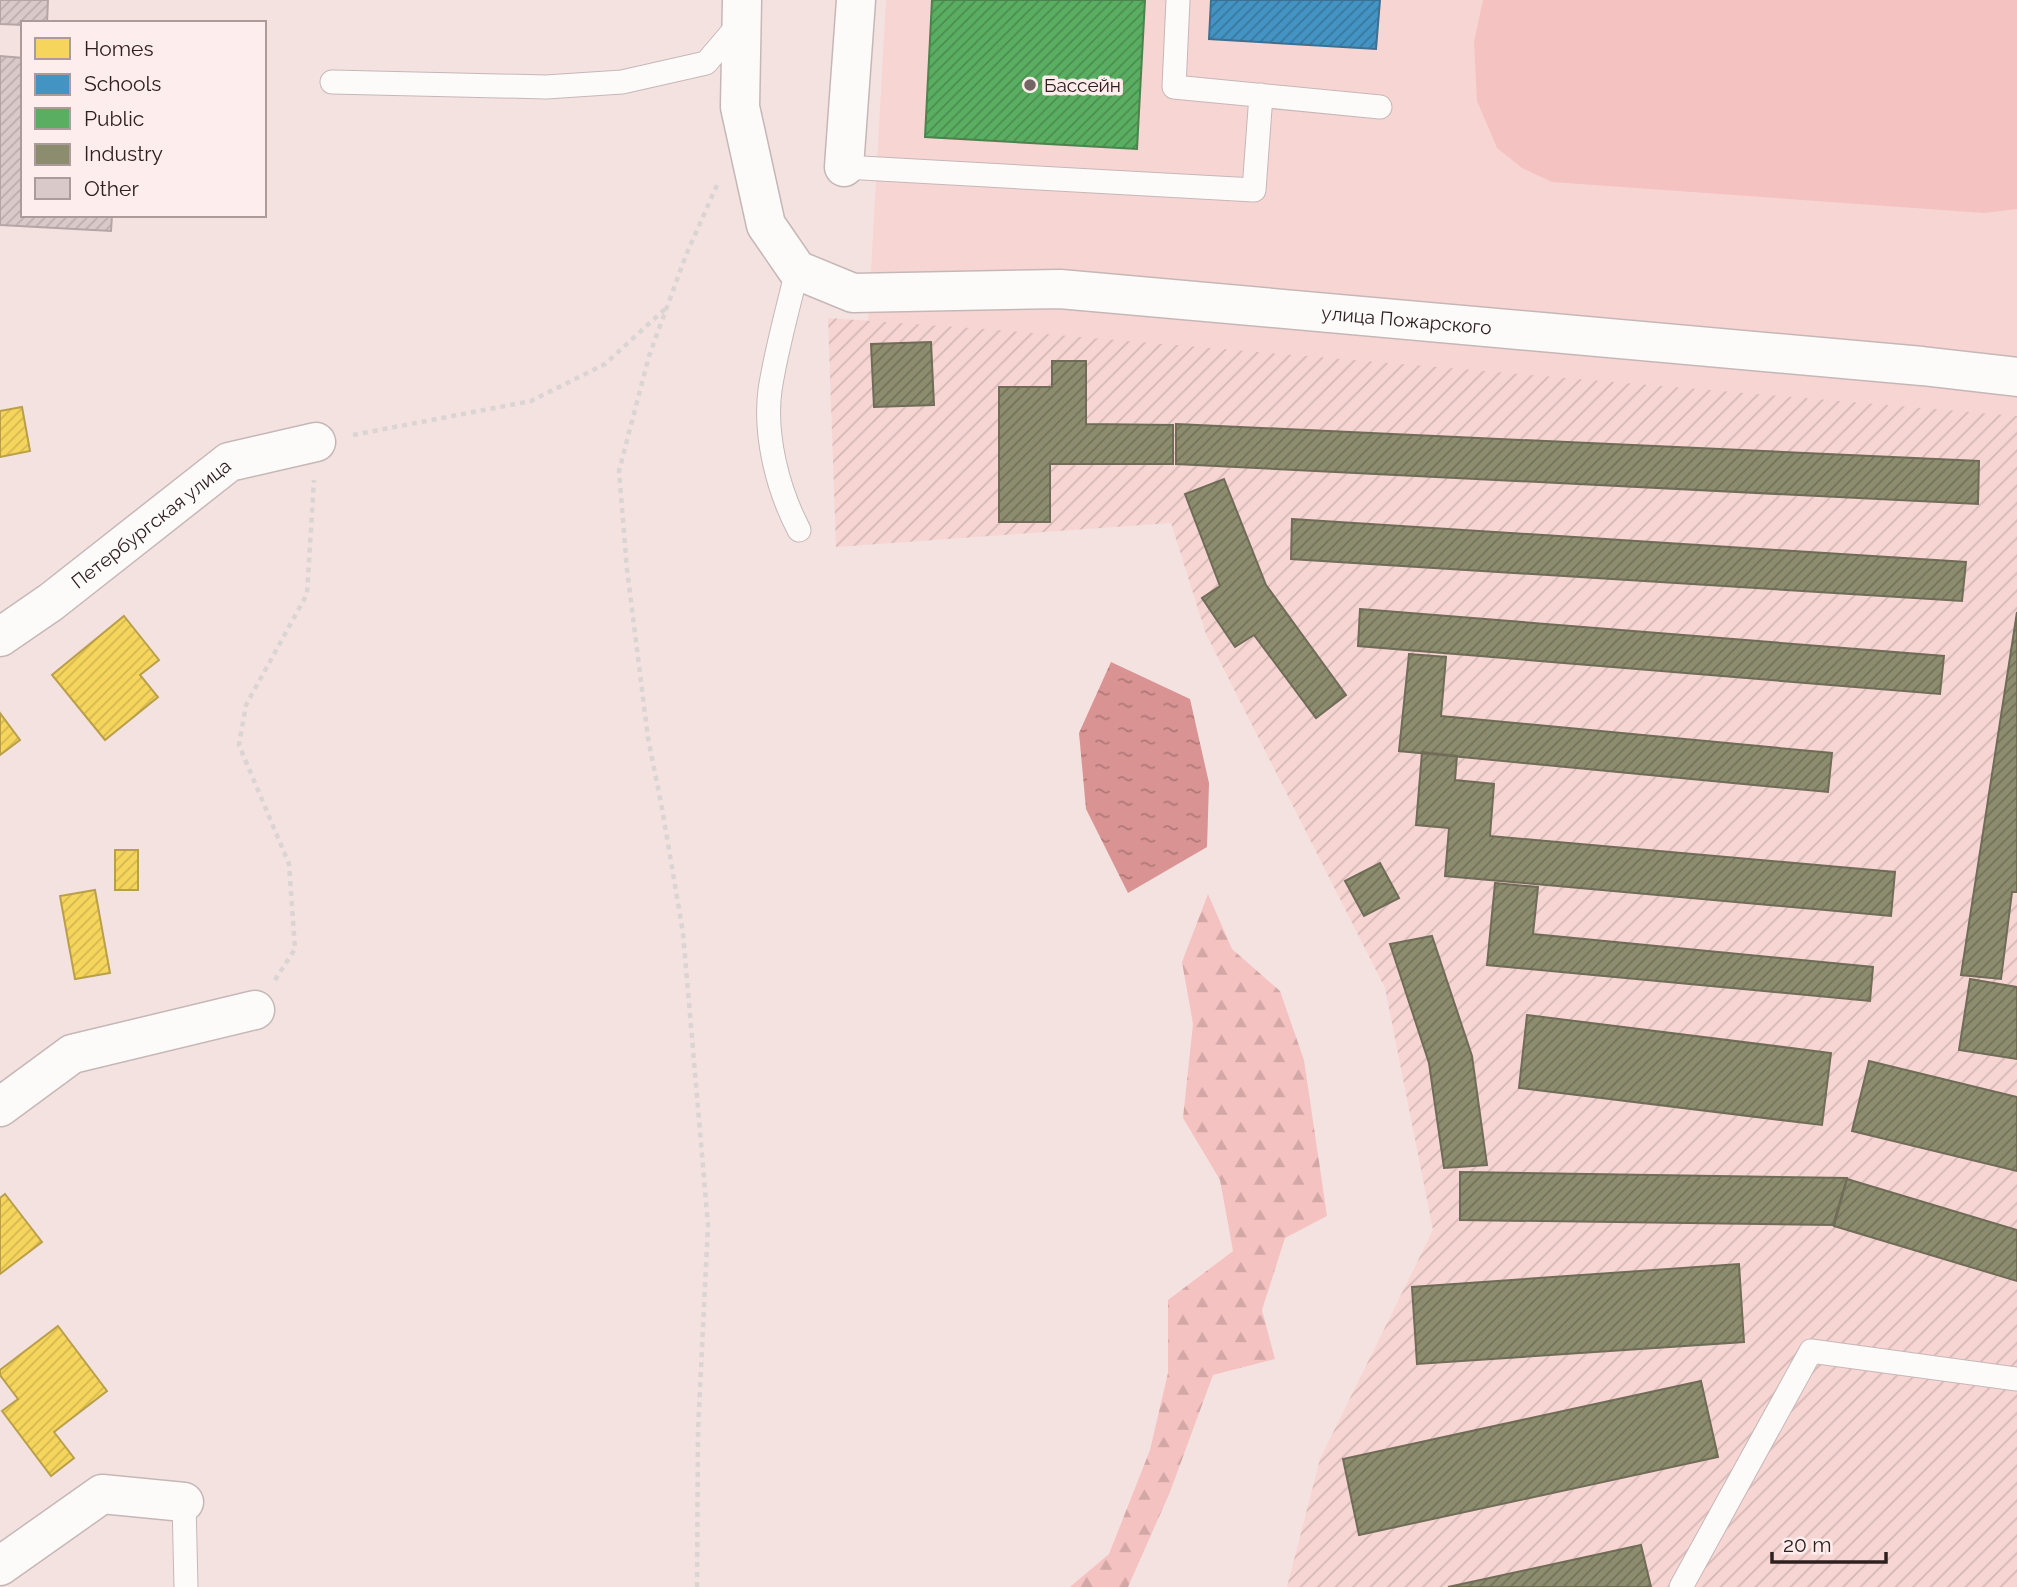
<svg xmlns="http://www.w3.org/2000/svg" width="2017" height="1587" font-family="Raleway,sans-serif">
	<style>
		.built { fill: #f7d5d3 }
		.industrial { fill: url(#industrial-furrows) }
		.grass { fill: #f4c3c1 }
		.forest { fill: url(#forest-firs) }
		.water { fill: url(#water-ripples) }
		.homes { fill: url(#homes-hatch); stroke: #ba9f4a; stroke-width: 2 }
		.schools { fill: url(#schools-hatch); stroke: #3d7092; stroke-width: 2 }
		.public { fill: url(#public-hatch); stroke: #4d834e; stroke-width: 2 }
		.industry { fill: url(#industry-hatch); stroke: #706c57; stroke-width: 2 }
		.building { fill: url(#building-hatch); stroke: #b5a6a5; stroke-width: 2 }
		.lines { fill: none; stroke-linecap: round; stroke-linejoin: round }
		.lane-casing { stroke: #c6b7b7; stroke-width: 25 }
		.street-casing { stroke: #c6b7b7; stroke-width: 41 }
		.path { stroke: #dad4d3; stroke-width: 4.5; stroke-dasharray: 5 5; stroke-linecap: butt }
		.lane { stroke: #fdfbfa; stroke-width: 23 }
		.street { stroke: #fdfbfa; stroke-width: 38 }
		.poi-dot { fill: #746464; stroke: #fdedec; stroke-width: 2.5 }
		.labels { text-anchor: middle; stroke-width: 7; stroke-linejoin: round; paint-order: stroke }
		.poi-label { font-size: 19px; fill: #2f2020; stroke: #fdedec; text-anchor: start }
		.street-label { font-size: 19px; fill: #2f2020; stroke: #fdedec }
	</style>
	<defs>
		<pattern id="industrial-furrows" width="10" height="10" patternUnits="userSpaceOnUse" patternTransform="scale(1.75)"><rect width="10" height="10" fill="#f7d5d3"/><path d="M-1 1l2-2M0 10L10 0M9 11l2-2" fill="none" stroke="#d4b7b5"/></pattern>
		<pattern id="forest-firs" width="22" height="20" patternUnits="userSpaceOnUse" patternTransform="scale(1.75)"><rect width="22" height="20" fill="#f4c3c1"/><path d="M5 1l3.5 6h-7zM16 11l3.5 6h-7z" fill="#d2a7a6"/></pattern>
		<pattern id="water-ripples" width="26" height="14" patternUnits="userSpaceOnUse" patternTransform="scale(1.75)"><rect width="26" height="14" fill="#d89392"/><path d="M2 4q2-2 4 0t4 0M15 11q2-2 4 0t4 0" fill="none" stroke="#b07877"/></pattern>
		<pattern id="homes-hatch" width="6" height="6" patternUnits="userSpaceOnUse" patternTransform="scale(1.75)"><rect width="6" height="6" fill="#f6d55c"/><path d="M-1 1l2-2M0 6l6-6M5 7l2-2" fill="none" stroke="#d3b750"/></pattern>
		<pattern id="schools-hatch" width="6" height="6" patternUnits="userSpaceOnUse" patternTransform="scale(1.75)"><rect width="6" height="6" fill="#4393c3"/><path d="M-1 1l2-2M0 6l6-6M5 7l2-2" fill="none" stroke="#38789e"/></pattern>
		<pattern id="public-hatch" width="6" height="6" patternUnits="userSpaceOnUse" patternTransform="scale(1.75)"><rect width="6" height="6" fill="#5aae61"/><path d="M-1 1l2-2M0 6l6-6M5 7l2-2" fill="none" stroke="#4b8d50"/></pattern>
		<pattern id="industry-hatch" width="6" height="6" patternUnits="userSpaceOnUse" patternTransform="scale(1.75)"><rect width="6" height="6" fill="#8c8c6e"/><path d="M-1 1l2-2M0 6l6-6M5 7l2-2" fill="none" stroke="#73725a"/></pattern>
		<pattern id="building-hatch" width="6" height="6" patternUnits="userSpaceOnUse" patternTransform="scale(1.75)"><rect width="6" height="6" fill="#d9cac9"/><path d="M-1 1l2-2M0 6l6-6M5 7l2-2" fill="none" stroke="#bbadac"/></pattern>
	</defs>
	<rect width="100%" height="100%" fill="#f4e2e1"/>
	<path class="built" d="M886 0H2017V418L868 325Z"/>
	<path class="industrial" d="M828 318 985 329 2017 416V1587H1287L1320 1459 1433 1230 1385 988 1206 634 1171 523 836 547Z"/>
	<path class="grass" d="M1483 0H2017V209L1984 213 1552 182 1522 168 1497 148 1477 101 1474 42Z"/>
	<path class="forest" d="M1208 894 1232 949 1280 991 1304 1060 1327 1216 1285 1238 1262 1310 1275 1359 1213 1375 1170 1492 1128 1587H1070L1109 1554 1150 1450 1168 1373V1300L1233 1251 1220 1180 1183 1118 1193 1024 1182 962Z"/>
	<path class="water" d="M1111 662 1190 699 1209 783 1207 847 1128 893 1086 809 1079 733Z"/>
	<path class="homes" d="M22 407 30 451 0 457V411Z
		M124 616 159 660 140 675 158 697 105 740 52 675Z
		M0 713 20 740 0 755Z
		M115 850H138V890H115Z
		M95 890 110 973 75 979 60 896Z
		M5 1194 42 1242 0 1274V1198Z
		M58 1326 107 1391 54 1432 74 1458 51 1476 2 1411 18 1399 0 1375V1370Z"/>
	<path class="schools" d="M1211 0H1380L1376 49 1209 39Z"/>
	<path class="public" d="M932 0H1145L1137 149 925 137Z"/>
	<path class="industry" d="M931 342 934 405 874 407 871 344Z
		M1052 361H1086V424L1173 425V464H1050V522H999V387H1052Z
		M1176 424 1979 461 1978 504 1176 464Z
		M1224 479 1266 585 1346 695 1316 718 1254 635 1235 647 1202 598 1220 586 1185 494Z
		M1292 519 1966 562 1962 601 1291 559Z
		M1360 609 1944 656 1940 694 1358 646Z
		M2017 612V892H2012L2001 979 1961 975Z
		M1409 654 1446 657 1441 716 1832 753 1828 792 1399 751Z
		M1422 752 1457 756 1455 780 1494 784 1490 836 1895 872 1891 916 1445 876 1449 828 1416 825Z
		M1380 863 1399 898 1364 916 1345 881Z
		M1495 883 1538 887 1533 934 1873 967 1870 1001 1487 965Z
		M1432 936 1472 1056 1487 1165 1444 1168 1429 1063 1390 944Z
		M1970 979 2017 987V1059L1959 1050Z
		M1527 1015 1831 1053 1822 1125 1519 1088Z
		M1869 1061 2017 1097V1171L1852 1131Z
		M1460 1172 1847 1178 1833 1225 1460 1220Z
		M1847 1179 2017 1230V1281L1834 1226Z
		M1739 1264 1744 1342 1417 1364 1412 1287Z
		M1701 1381 1718 1457 1359 1535 1343 1459Z
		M1641 1545 1651 1587H1448Z"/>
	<path class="building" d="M0 0H48L47 23H23V25L0 24Z
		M0 56 23 58V215H112L111 231 0 225Z"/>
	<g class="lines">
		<g class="lane-casing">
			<path id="lane" d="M1178 0 1174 87 1380 107
				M332 82 546 87 622 82 706 63 740 23
				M844 167 1254 190 1261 95
				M797 270C788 309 776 350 770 390 764 436 778 490 799 530
				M184 1502 186 1587
				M1681 1587 1811 1351 2017 1379"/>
		</g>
		<g class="street-casing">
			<g id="street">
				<path id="s1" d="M742 0 740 107 766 225 797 270 853 293 1060 289 1922 366 2017 377"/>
				<path d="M844 167 856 0"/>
				<path id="s2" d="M0 637 51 602 229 462 316 442"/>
				<path d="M0 1107 72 1054 255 1010"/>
				<path d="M0 1566 102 1494 184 1502"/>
			</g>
		</g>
		<path class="path" d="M353 435 531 401 605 364 665 309
			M275 980 295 949 289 864 239 745 246 705 307 594 314 480
			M697 1587 698 1430 708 1225 683 933 662 808 648 738 627 569 619 471 649 356 686 255 717 185"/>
		<use href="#lane" class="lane"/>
		<use href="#street" class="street"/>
	</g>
	<circle class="poi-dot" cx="1030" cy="85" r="7"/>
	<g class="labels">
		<g class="poi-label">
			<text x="1044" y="92">Бассейн</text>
		</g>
		<g class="street-label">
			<text dy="7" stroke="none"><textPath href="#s1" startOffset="898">улица Пожарского</textPath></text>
			<text dy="7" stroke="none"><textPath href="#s2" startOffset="189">Петербургская улица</textPath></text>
		</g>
	</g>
	<rect x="21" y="21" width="245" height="196" fill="#fdedec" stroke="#ab9b9a" stroke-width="2"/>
	<rect x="35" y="38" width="35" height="21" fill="#f6d55c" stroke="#ab9b9a" stroke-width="2"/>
	<text x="84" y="56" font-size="21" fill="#2f2020">Homes</text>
	<rect x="35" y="74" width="35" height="21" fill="#4393c3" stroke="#ab9b9a" stroke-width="2"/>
	<text x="84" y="91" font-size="21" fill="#2f2020">Schools</text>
	<rect x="35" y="108" width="35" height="21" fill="#5aae61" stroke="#ab9b9a" stroke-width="2"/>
	<text x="84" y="126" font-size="21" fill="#2f2020">Public</text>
	<rect x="35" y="144" width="35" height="21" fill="#8c8c6e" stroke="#ab9b9a" stroke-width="2"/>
	<text x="84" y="161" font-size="21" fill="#2f2020">Industry</text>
	<rect x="35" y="178" width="35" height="21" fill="#d9cac9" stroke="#ab9b9a" stroke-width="2"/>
	<text x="84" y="196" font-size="21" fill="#2f2020">Other</text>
	<path d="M1772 1552v10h114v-10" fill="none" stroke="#2f2020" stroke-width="3.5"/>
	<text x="1783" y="1552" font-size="21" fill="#2f2020" stroke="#fdedec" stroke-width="5" paint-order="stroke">20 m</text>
</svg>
